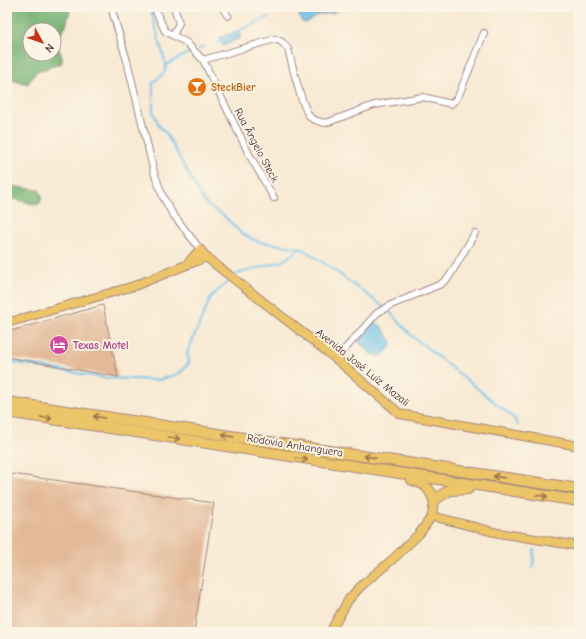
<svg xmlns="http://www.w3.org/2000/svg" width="586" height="639" font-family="'Comic Neue',sans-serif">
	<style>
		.forest { fill: #73b071; stroke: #5e684e; fill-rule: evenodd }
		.water { fill: #6fc3eb; stroke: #5c718b }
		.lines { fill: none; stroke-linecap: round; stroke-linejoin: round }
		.stream { stroke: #6fc3eb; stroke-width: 2 }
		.building { fill: #e3ba99 }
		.minor-casing { stroke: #a18480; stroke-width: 8 }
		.major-casing { stroke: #a18480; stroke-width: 10 }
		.highway-casing { stroke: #a18480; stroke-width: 12 }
		.minor { stroke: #fff; stroke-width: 6 }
		.major { stroke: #edc569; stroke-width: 8 }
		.highway { stroke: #edc569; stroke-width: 10 }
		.oneway { stroke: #9c724a }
		.labels { text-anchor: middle; stroke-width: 4; stroke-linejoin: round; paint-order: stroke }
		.food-label { font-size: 11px; font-weight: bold; fill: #c56008; stroke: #fcf5e5; text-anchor: start }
		.street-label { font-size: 11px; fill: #4a1f2b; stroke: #fcf5e5 }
		.hotel-label { font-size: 11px; font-weight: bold; fill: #b23c85; stroke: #fcf5e5; text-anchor: start }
	</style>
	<rect width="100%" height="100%" fill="#fcf5e5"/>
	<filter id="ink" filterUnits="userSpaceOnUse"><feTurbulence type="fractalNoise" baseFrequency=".025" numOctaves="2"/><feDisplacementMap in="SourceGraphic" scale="8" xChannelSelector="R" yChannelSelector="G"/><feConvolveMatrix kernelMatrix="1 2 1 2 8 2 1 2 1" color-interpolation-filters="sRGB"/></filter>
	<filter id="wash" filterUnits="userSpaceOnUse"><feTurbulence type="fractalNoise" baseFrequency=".012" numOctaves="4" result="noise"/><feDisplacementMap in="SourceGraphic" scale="16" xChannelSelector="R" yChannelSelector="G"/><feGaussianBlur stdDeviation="0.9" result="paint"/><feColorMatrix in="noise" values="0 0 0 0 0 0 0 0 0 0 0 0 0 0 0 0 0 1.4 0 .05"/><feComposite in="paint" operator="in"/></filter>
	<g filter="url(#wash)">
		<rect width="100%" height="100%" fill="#f8ead4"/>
		<path class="forest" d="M7 7H71L66 26 56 41 62 57V63L36 72 28 84 7 79ZM30 30H54V54H30Z
			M7 184 10 186 39 190 42 196 40 203 36 205 14 199H7Z"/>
		<path class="water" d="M296 7H345L332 13 318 15 306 23 302 22Z
			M240 30V38L223 46 219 38Z
			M373 321 381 326 392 342 389 349 381 357 373 355 359 343 360 338Z"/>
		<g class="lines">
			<path class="stream" d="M150 7 166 65 165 72 153 83V111L159 126 166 133 203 200 209 207 223 215 241 233 250 238 260 242 301 248 327 265 388 310 412 336 513 417 518 425
				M285 10 296 8
				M240 30 269 17
				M218 44 220 41
				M199 49 204 46
				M166 65 192 51
				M234 276 240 273 283 261 301 248
				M7 361 105 378 159 380 180 373 189 363 187 353 211 297 231 279
				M533 568 534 550"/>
		</g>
		<g id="blocks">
			<path class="building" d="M103 305 118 377 7 357V332Z
				M12 474 214 503 194 632H7V508Z"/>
		</g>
	</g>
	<g filter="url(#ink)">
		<use href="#blocks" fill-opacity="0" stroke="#a18480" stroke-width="1"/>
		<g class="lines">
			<g class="minor-casing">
				<path id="minor" d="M111 7 127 61 154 172 163 197 172 213 200 249
					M154 7 165 31 187 43 203 60 250 156 274 198
					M222 7 228 16
					M173 35 179 23 174 7
					M203 60 275 39 282 42 288 49C292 63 302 110 311 118 316 121 320 122 326 123L374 105 423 97 451 104 458 97 484 33
					M336 359 377 313 391 305 441 284 449 277 475 233"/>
			</g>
			<g class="major-casing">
				<path id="major" d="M187 264 200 249 206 257 336 359 400 414 579 446
					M7 323 134 286 206 257
					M432 516 498 533 579 546
					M330 632 349 599 360 587 393 559 419 534 432 516 434 500"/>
			</g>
			<g class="highway-casing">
				<path id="highway" d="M7 402 579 489
					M7 412 579 501
					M412 480C424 483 430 488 434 500L450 490 468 489"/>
			</g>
			<use href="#minor" class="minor"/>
			<use href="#major" class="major"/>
			<use href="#highway" class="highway"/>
		</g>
		<defs><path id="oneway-shaft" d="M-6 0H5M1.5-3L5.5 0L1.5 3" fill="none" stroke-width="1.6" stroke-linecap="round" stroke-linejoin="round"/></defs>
		<g class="oneway">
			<use href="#oneway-shaft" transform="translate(99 417) rotate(-171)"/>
			<use href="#oneway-shaft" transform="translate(46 418) rotate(9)"/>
			<use href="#oneway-shaft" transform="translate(228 436) rotate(-172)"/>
			<use href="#oneway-shaft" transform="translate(174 438) rotate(9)"/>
			<use href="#oneway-shaft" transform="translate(370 457) rotate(-172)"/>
			<use href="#oneway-shaft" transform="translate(302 459) rotate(9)"/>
			<use href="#oneway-shaft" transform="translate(499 477) rotate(-172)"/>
			<use href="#oneway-shaft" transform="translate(542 496) rotate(9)"/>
		</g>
	</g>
	<defs>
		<g id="bar-disc" transform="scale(1)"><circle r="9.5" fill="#e8710a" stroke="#fcf5e5"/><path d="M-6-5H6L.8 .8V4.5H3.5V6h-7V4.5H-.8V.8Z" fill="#fff"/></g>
		<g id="hotel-disc" transform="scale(1)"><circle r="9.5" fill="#d1479c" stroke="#fcf5e5"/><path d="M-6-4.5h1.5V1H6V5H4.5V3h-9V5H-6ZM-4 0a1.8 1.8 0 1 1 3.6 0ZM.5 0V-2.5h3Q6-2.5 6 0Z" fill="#fff"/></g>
	</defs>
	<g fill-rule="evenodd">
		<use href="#bar-disc" x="197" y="87"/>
		<use href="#hotel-disc" x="59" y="345"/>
	</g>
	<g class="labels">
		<g class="food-label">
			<text x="211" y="91">SteckBier</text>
		</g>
		<g class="street-label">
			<text transform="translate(257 145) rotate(62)" y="4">Rua Ângelo Steck</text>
			<text transform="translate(363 367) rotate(39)" y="4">Avenida José Luiz Mazali</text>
			<text transform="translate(295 445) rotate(9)" y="4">Rodovia Anhanguera</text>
		</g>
		<g class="hotel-label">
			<text x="73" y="349">Texas Motel</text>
		</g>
	</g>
	<rect width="586" height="639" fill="none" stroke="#fcf5e5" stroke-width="24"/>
	<g transform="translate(42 42) rotate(130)"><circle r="19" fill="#fcf5e5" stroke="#b59f9b"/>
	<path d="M0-3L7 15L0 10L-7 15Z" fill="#c8321e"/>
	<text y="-6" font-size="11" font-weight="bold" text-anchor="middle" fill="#4a1f2b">N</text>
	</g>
</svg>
